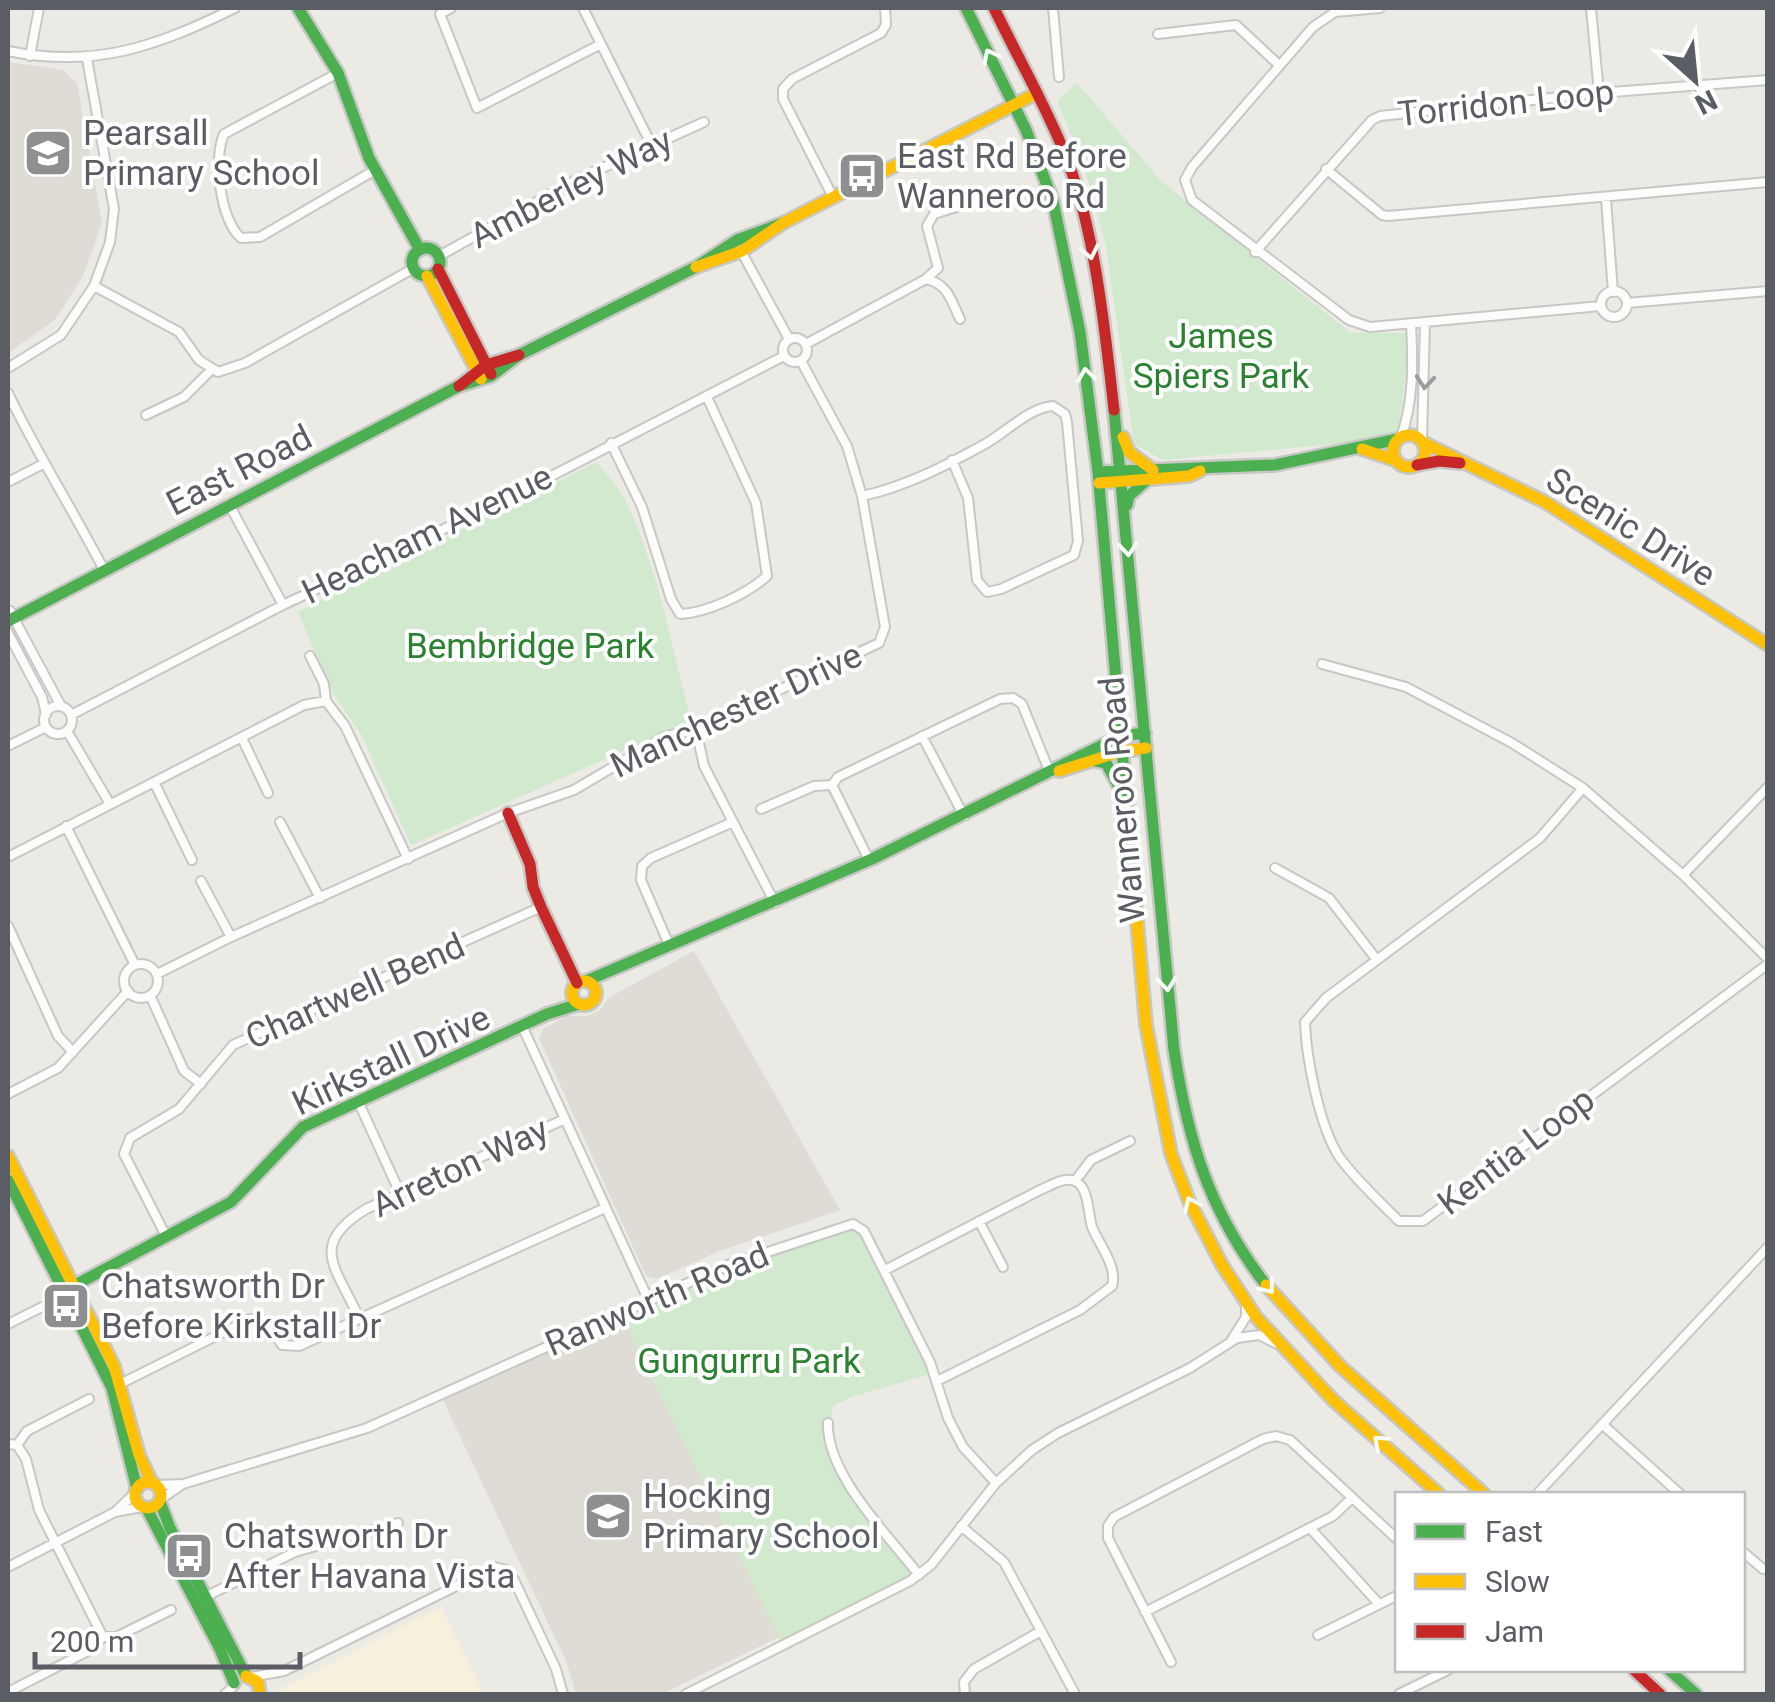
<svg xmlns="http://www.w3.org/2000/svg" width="1775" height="1702" font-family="Roboto,sans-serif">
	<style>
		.commercial { fill: #f6f0dc }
		.education { fill: #dedcd4 }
		.green { fill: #d1e9cd }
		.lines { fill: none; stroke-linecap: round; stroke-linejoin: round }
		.street-casing { stroke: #c7c7c6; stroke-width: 12 }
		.fast-casing { stroke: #c7c8c6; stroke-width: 16 }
		.slow-casing { stroke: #c7c8c6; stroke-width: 16 }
		.jam-casing { stroke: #c7c8c6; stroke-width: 16 }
		.street { stroke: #fcfcfb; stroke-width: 8 }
		.fast { stroke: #4caf50; stroke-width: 11 }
		.slow { stroke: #ffc107; stroke-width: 11 }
		.jam { stroke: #c62828; stroke-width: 11 }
		.oneway { stroke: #f6fbf6 }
		.oneway2 { stroke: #9b9da0 }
		.labels { text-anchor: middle; stroke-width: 8; stroke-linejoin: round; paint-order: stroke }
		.street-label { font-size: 35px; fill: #5a5e64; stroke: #fff }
		.poi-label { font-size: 35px; fill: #5a5e64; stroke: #fff; text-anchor: start }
		.park-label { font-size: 35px; fill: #2b8230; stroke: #fff }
	</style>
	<rect width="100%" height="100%" fill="#ebeae4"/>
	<path class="commercial" d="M441 1607 484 1694H273L274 1692Z"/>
	<path class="education" d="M8 62 63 70 77 83 102 223 83 276 55 320 8 353Z
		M694 951 840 1210 717 1252 657 1279 646 1276 539 1038 543 1029 567 1016H588L600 1010 610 997Z
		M620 1312 779 1637 662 1694H576L566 1661 440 1394Z"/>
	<path class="green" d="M1077 83 1161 181 1351 333H1412L1399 425 1392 435 1377 440 1163 460 1134 444 1106 246 1082 159 1057 101Z
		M597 462C606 474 618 486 625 499 658 568 672 648 691 721L411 845 361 734 333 693 298 612Z
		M846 1225 860 1226 934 1373 854 1396 833 1406 828 1437 854 1491 919 1575 783 1646 620 1312 728 1265Z"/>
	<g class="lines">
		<g class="street-casing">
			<path id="street" d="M451 8 440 14 477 108 601 44
				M583 8 652 146
				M1053 8 1059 77
				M1380 8 1335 12 1313 27 1192 167 1185 180 1192 200 1349 320 1370 327 1601 306
				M1591 8 1599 93
				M1158 34 1236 25 1279 65
				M8 51C96 69 157 46 235 8
				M30 56 39 8
				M338 73 224 134C213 158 220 220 241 238L260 237 375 170
				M1326 169 1382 215 1388 216 1768 182
				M833 197 783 99V89L792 79 881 33 886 25 885 8
				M1606 199 1613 292
				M741 251 789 339
				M1255 252 1372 120 1380 116 1599 93 1768 80
				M439 256 576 180 704 122
				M926 279 938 268 927 226 934 214 979 200
				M94 286 179 332 199 360 218 372 245 363 414 268
				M1601 304a13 13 0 1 1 26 0a13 13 0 1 1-26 0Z
				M1627 303 1768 291
				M783 350a12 12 0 1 1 24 0a12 12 0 1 1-24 0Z
				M806 344 926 279C948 284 951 300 960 319
				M8 368 61 335 94 286 110 242 114 209 87 59
				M8 393C37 454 73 510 104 570
				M146 415 184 397 212 369
				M1401 437C1414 401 1413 362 1411 324
				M1422 441 1425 323
				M611 443 642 507 671 599 680 614C707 613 747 594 767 576L756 503 707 397
				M8 482 43 464
				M862 496C905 487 947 465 985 444 1007 432 1028 408 1053 406L1065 414 1067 422 1078 541 1074 555 1001 589 987 592 977 580 968 498 952 460
				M230 506 283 605
				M10 611 61 706
				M8 633 42 697 46 714
				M310 656 324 684 326 701
				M1322 664 1406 687 1512 743 1583 788 1683 875 1768 959
				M44 720a14 14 0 1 1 28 0a14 14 0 1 1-28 0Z
				M71 715 283 605 501 502 784 356
				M696 729 704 766 775 903
				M67 731 110 804
				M922 736 964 816
				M242 738 268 793
				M8 746 46 727
				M154 782 192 860
				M1583 788 1540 838 1326 998 1305 1022C1306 1058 1320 1129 1340 1158 1357 1181 1379 1201 1399 1221H1423L1768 964
				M761 809 814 786 832 785
				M280 822 320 898
				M66 826 135 965
				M8 857 304 705 326 701 345 726 408 859
				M869 860 832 785 838 777 1000 699 1013 698 1022 704 1050 773
				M1275 868 1329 898 1377 960
				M1683 875 1768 787
				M201 881 231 937
				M8 926 58 1036 73 1052
				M670 947 641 880 642 866 651 858 733 822
				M124 981a17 17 0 1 1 34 0a17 17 0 1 1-34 0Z
				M157 974 231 937 508 813 574 790 664 737 696 729 879 643 885 627 862 496 847 446 801 361
				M150 995 184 1071 201 1084
				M523 1028 648 1299
				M8 1094 58 1068 128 991
				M358 1101 400 1193
				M1075 1181 1091 1160 1130 1141
				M979 1221 1003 1267
				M166 1236 124 1154 130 1138 179 1109 233 1045 541 907
				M885 1270 1040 1190C1050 1186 1066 1175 1077 1182 1089 1190 1088 1214 1092 1227 1099 1245 1118 1266 1112 1286L1080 1310 937 1381
				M359 1318C337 1268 307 1245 366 1209L565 1119
				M8 1324 42 1307
				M1231 1341 1246 1317V1305
				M116 1386 250 1319 267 1322 282 1345 299 1346 605 1208
				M828 1423C826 1474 888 1535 919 1575
				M1602 1424 1680 1494
				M8 1444 17 1445 26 1459 39 1510 103 1637 90 1650 8 1692
				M17 1445 27 1431 89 1399
				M157 1485 183 1484
				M1537 1494 1768 1247
				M161 1499 183 1484 367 1428 728 1265 853 1224 864 1231 930 1362 948 1418 963 1447 996 1483
				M115 1512 142 1507
				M961 1526 1004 1562 1075 1694
				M1310 1528 1379 1604
				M1742 1551 1763 1569
				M8 1567 115 1512 135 1493
				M203 1598 295 1552 398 1523
				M1145 1612 1333 1516 1352 1498
				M1318 1635 1398 1595
				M103 1637H116L171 1610
				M1171 1662 1108 1538V1526L1114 1517 1263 1439 1276 1436 1290 1440 1398 1540
				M251 1677 284 1671 495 1567 506 1570 514 1580 556 1669 563 1694
				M225 1694 232 1688
				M686 1694 910 1581 931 1565 996 1483 1032 1450 1058 1433 1190 1368 1237 1338 1259 1335 1275 1343
				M965 1694 964 1682 974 1669 1041 1631
				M1399 1694 1448 1670"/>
		</g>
		<g class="fast-casing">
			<path id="fast" d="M298 8 338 73 369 158 420 250
				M966 8 1026 130 1053 201 1080 332 1098 472 1136 910
				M412 262a14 14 0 1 1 28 0a14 14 0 1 1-28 0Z
				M1114 410 1174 1050C1188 1141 1209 1211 1266 1285
				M1098 472 1275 465 1398 439
				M1127 505 1129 496 1148 479
				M8 621 459 386 491 376 519 355 696 267 737 240 783 223
				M1096 761 1106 763 1123 794
				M586 981 872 859 1121 736 1145 733
				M8 1180 112 1388 137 1489
				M64 1291 231 1202 303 1127 547 1014 579 1004
				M160 1502 170 1528 246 1676
				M147 1509 219 1647 234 1683
				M1669 1670 1696 1694"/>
		</g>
		<g class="slow-casing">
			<path id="slow" d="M696 267 742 251 783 223 1037 93
				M427 276 481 379
				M1393 451a16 16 0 1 1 32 0a16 16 0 1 1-32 0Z
				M1123 437 1129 452 1153 470
				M1424 443 1545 502 1768 645
				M1362 449 1397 461
				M1099 483 1189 476 1200 471
				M1059 771 1122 751 1146 748
				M1136 910 1146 1025 1171 1154 1189 1201 1222 1265 1256 1317 1333 1400 1439 1494
				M572 993a12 12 0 1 1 24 0a12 12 0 1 1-24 0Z
				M8 1156 114 1366 139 1455 152 1483
				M1266 1285 1340 1366 1484 1494
				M135 1495a13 13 0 1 1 26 0a13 13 0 1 1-26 0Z
				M246 1676 258 1682 260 1694"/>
		</g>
		<g class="jam-casing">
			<path id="jam" d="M994 8C1017 56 1045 104 1065 154 1095 228 1105 331 1114 410
				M438 269 491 374
				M459 386 486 365 519 355
				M1417 465 1439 461 1460 463
				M508 813 530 864 533 887 541 907 577 983
				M1634 1670 1660 1694"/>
		</g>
		<use href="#street" class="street"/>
		<use href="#fast" class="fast"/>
		<use href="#slow" class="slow"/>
		<use href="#jam" class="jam"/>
	</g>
	<defs><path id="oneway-chevron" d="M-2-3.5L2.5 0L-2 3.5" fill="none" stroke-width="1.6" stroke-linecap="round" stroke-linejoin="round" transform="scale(2.5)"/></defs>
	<g class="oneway">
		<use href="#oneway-chevron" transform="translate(990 56) rotate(-117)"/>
		<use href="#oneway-chevron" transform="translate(1090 252) rotate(78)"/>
		<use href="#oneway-chevron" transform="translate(1086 375) rotate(-98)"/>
		<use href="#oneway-chevron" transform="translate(1128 549) rotate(85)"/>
		<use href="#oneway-chevron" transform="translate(1167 984) rotate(84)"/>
		<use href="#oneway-chevron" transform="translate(1191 1204) rotate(-115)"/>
		<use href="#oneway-chevron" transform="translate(1268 1287) rotate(52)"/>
		<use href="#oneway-chevron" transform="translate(1380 1442) rotate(-138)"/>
	</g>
	<use class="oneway2" href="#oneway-chevron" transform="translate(1425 382) rotate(95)"/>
	<defs>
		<g id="school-square" transform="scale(2.5)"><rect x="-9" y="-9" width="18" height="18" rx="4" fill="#8d8f91" stroke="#fff"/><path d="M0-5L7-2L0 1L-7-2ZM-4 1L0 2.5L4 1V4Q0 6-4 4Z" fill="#fff"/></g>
		<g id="bus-square" transform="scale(2.5)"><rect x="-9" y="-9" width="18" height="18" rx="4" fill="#8d8f91" stroke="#fff"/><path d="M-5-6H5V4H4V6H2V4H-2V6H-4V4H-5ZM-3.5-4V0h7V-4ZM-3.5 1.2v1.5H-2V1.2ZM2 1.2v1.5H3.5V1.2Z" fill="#fff"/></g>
	</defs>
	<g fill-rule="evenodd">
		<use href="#school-square" x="48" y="153"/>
		<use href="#bus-square" x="862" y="176"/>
		<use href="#bus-square" x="66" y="1306"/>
		<use href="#school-square" x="608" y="1516"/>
		<use href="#bus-square" x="189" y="1556"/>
	</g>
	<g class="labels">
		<g class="street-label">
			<text transform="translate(1506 103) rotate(-6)" y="12">Torridon Loop</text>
			<text transform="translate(571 188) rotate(-27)" y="12">Amberley Way</text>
			<text transform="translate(239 470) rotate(-27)" y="12">East Road</text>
			<text transform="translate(1631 527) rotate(32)" y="12">Scenic Drive</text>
			<text transform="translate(427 534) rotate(-26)" y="12">Heacham Avenue</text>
			<text transform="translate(736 710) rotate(-25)" y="12">Manchester Drive</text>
			<text transform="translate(1122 800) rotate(-95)" y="12">Wanneroo Road</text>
			<text transform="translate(355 991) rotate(-24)" y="12">Chartwell Bend</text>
			<text transform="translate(391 1060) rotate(-25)" y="12">Kirkstall Drive</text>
			<text transform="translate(1516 1151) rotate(-37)" y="12">Kentia Loop</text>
			<text transform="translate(460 1167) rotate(-25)" y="12">Arreton Way</text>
			<text transform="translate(657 1299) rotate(-23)" y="12">Ranworth Road</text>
		</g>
		<g class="poi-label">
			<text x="83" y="145">Pearsall<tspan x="83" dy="40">Primary School</tspan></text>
			<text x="897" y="168">East Rd Before<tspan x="897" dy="40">Wanneroo Rd</tspan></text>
			<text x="101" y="1298">Chatsworth Dr<tspan x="101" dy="40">Before Kirkstall Dr</tspan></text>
			<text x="643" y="1508">Hocking<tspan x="643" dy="40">Primary School</tspan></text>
			<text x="224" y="1548">Chatsworth Dr<tspan x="224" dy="40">After Havana Vista</tspan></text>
		</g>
		<g class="park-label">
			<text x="1221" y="348">James<tspan x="1221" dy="40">Spiers Park</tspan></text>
			<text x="530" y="658">Bembridge Park</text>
			<text x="749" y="1373">Gungurru Park</text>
		</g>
	</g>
	<rect width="1775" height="1702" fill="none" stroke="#5a5e64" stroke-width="20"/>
	<rect x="1395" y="1492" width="350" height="180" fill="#ffffff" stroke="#bdbfc1" stroke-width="2.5"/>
	<rect x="1415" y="1524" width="50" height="15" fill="#4caf50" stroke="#bdbfc1" stroke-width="2.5"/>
	<text x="1485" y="1542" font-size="30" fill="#5a5e64">Fast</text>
	<rect x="1415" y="1574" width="50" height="15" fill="#ffc107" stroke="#bdbfc1" stroke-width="2.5"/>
	<text x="1485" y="1592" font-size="30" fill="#5a5e64">Slow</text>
	<rect x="1415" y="1624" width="50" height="15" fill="#c62828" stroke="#bdbfc1" stroke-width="2.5"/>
	<text x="1485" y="1642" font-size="30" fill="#5a5e64">Jam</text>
	<g transform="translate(1695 80) rotate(153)" stroke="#ffffff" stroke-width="8" paint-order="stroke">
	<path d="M0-8L18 38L0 25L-18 38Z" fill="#5a5e64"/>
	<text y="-15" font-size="28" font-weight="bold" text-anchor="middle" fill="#5a5e64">N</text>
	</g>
	<path d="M35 1652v15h265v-15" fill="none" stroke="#5a5e64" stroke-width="5"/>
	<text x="50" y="1652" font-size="30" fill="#5a5e64" stroke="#ffffff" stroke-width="8" paint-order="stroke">200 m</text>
</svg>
